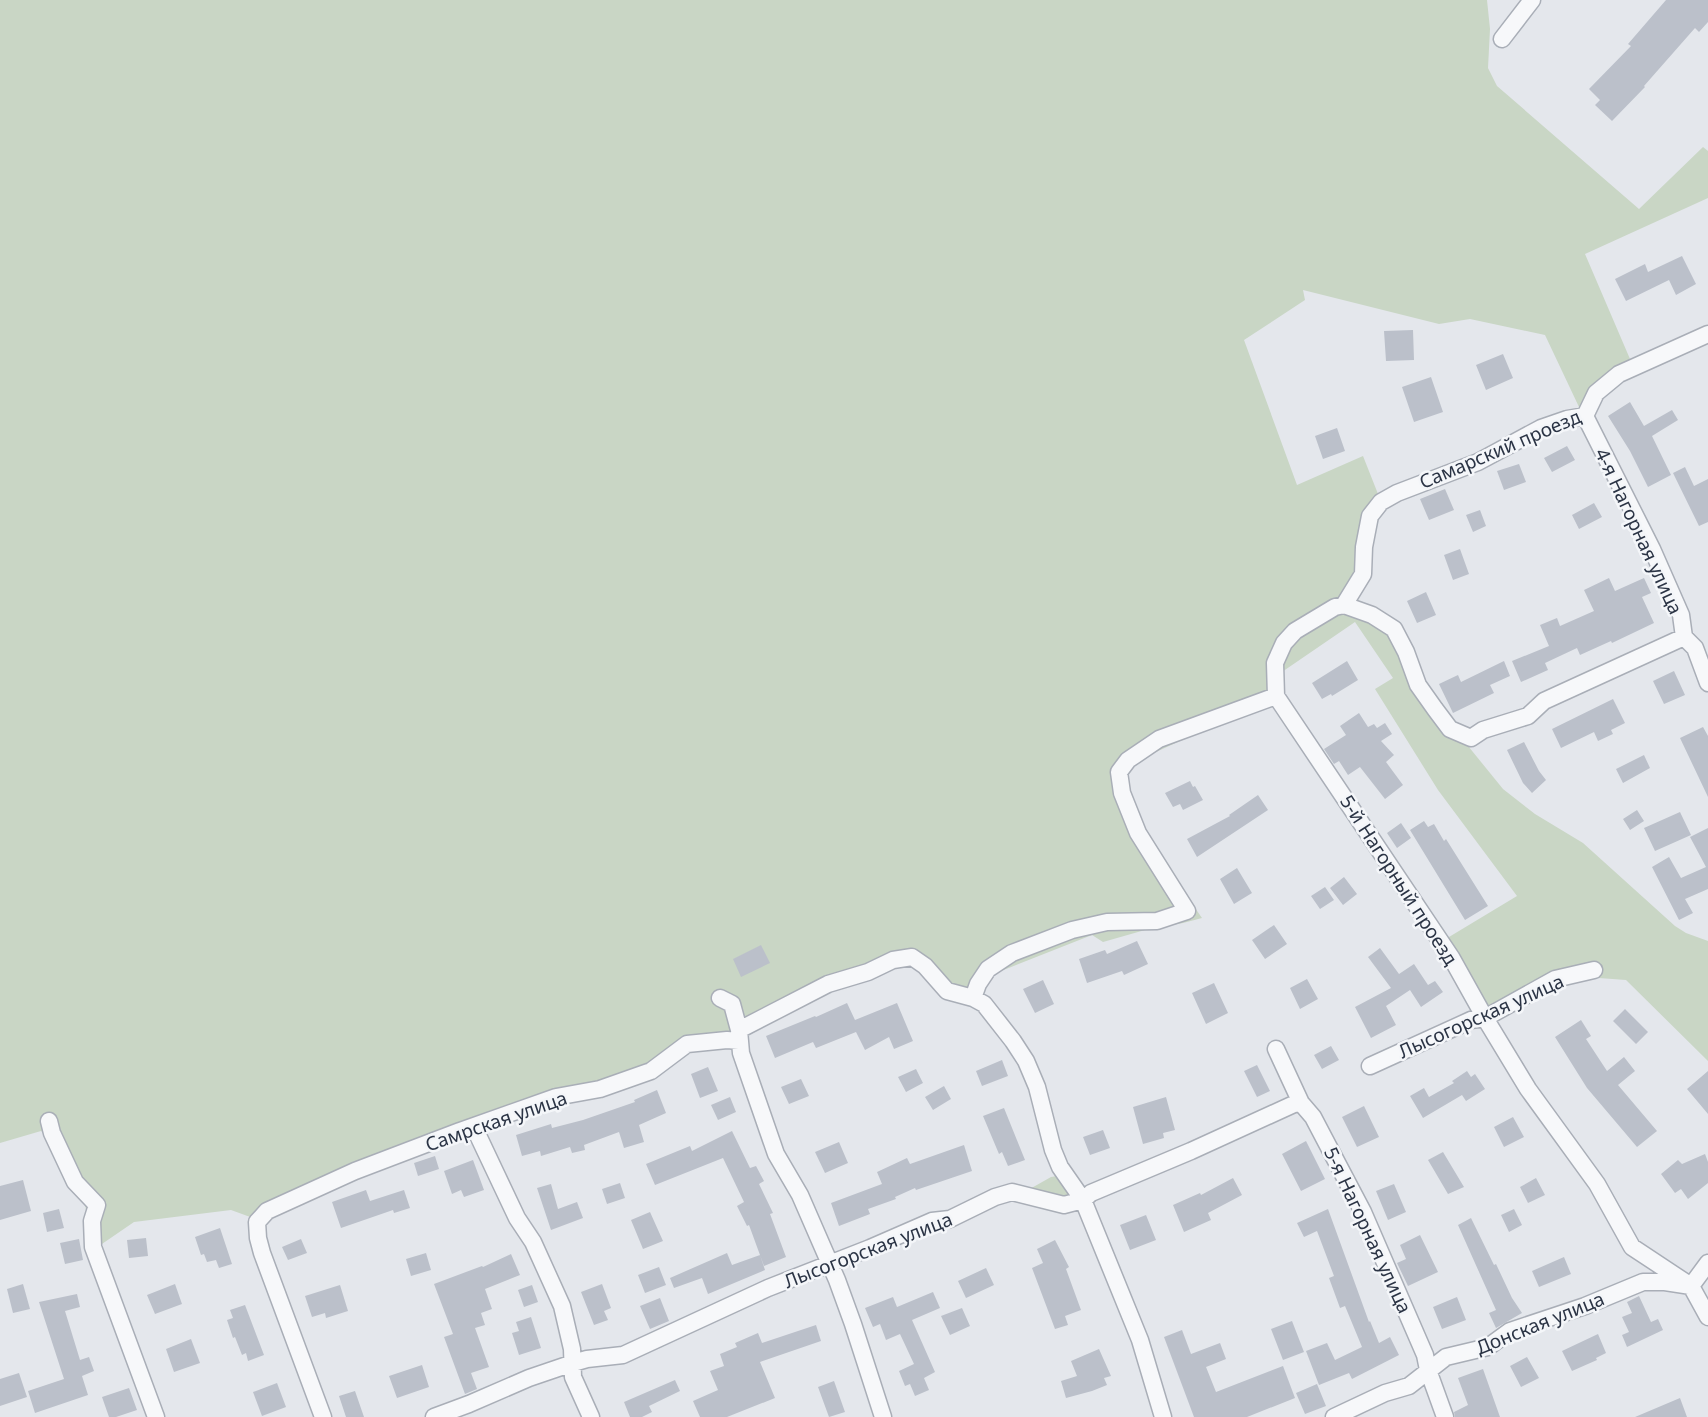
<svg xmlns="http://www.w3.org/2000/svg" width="1708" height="1417" font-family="'Noto Sans',sans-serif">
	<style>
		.green { fill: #c9d6c5 }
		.building { fill: #bbc0ca }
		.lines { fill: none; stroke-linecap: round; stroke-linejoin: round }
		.street-casing { stroke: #a9aeb7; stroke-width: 19 }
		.street { stroke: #f7f8fa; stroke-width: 16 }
		.labels { text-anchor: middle; stroke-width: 5; stroke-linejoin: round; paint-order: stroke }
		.street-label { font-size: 19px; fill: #2b3445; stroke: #f4f6f9 }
	</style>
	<rect width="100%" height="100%" fill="#e4e7ec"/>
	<path class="green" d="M0 0H1487L1490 29 1488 68 1497 86 1639 209 1703 147 1708 151V198L1585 254 1630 359 1612 371 1579 407 1545 335 1470 319 1439 324 1303 290 1305 300 1244 340 1297 485 1363 456 1380 499 1356 576 1346 593 1334 604 1292 628 1267 693 1256 706 1132 763 1125 773 1127 792 1142 831 1202 918 1183 923 1145 930 1103 942 1092 935 991 975 985 990 966 992 949 986 912 955 730 1036 684 1041 648 1068 253 1218 231 1210 134 1222 99 1246 88 1223 85 1204 48 1136 41 1131 0 1143Z
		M1336 611 1370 617 1389 634 1464 741 1503 789 1535 814 1583 843 1675 926 1686 933 1708 941V1061L1626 980 1585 977 1500 1013 1496 1019 1444 940 1517 896 1438 790 1375 689 1393 678 1355 622 1279 674 1288 648 1299 634Z
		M1057 1176 1069 1192V1197L1064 1200 1028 1190 1051 1177Z"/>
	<path class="building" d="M1666 0H1708V22L1699 32 1695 28 1644 86 1645 87 1612 121 1595 105 1600 100 1589 89 1631 46 1628 44Z
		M1682 256 1696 284 1676 295 1669 280 1626 301 1615 279 1645 264 1648 272Z
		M1413 330 1414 360 1386 361 1384 331Z
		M1503 354 1513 378 1486 390 1476 365Z
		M1431 377 1443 412 1414 422 1402 387Z
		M1630 402 1644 426 1672 410 1678 420 1652 436 1671 475 1648 487 1630 451 1608 416Z
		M1337 428 1345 451 1323 459 1315 436Z
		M1567 446 1575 460 1552 472 1544 458Z
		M1519 464 1526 482 1504 490 1497 471Z
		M1685 467 1694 486 1708 479V522L1699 526 1673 473Z
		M1445 489 1454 510 1429 520 1420 499Z
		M1594 503 1602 517 1579 529 1572 515Z
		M1480 510 1486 526 1473 532 1466 515Z
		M1460 549 1469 574 1453 580 1444 555Z
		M1609 578 1615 591 1644 578 1651 593 1642 597 1654 623 1612 643 1611 641 1580 655 1577 648 1545 663 1548 670 1521 682 1512 661 1549 646 1540 625 1557 618 1560 626 1594 611 1584 590Z
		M1426 592 1436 615 1417 623 1407 601Z
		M1347 661 1358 680 1332 696 1331 694 1322 699 1312 683Z
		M1504 661 1510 676 1490 685 1494 693 1453 713 1439 684 1458 675 1461 682Z
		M1674 671 1685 695 1664 704 1653 681Z
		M1613 699 1625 723 1611 730 1613 734 1598 741 1594 732 1561 748 1552 729Z
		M1359 713 1368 727 1374 724 1377 728 1385 723 1392 734 1381 741 1394 755 1386 762 1403 785 1385 799 1360 767 1348 775 1339 761 1334 764 1324 749 1346 735 1340 726Z
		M1703 727 1708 736V797L1680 738Z
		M1524 742 1539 771 1546 780 1532 793 1523 783 1507 750Z
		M1644 755 1650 768 1623 783 1616 769Z
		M1190 781 1193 787 1195 786 1203 800 1183 810 1180 804 1173 807 1165 793Z
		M1258 795 1268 810 1197 857 1187 839 1230 816 1229 815Z
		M1637 810 1644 821 1630 830 1623 819Z
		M1680 812 1691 835 1655 851 1644 828Z
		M1424 821 1428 827 1434 824 1444 841 1446 839 1488 906 1465 920 1410 830Z
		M1401 823 1411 838 1397 848 1387 833Z
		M1708 828V889L1685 899 1693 913 1679 920 1652 867 1669 857 1681 878 1706 867 1690 837Z
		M1237 868 1252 893 1234 904 1220 879Z
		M1344 877 1357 894 1343 905 1330 888Z
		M1325 887 1334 900 1320 909 1311 896Z
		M1274 925 1287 944 1265 959 1252 940Z
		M1137 941 1148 964 1124 975 1122 971 1087 983 1079 959 1105 950 1107 954Z
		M761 945 770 963 741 977 733 959Z
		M1380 948 1399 974 1414 964 1428 985 1435 981 1443 992 1421 1007 1410 990 1386 1006 1396 1025 1371 1038 1355 1007 1391 988 1368 957Z
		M1307 979 1318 999 1300 1009 1290 988Z
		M1043 980 1054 1004 1035 1013 1023 989Z
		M1214 983 1228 1013 1206 1024 1192 993Z
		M847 1003 855 1020 897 1003 913 1041 894 1049 889 1037 865 1050 856 1032 816 1048 813 1042 775 1058 766 1036 815 1016 816 1017Z
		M1625 1009 1648 1032 1636 1044 1613 1021Z
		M1581 1020 1591 1036 1586 1039 1607 1071 1624 1057 1635 1071 1618 1085 1657 1131 1637 1147 1587 1088 1555 1037Z
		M1331 1046 1339 1060 1322 1069 1314 1055Z
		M1002 1060 1008 1076 982 1086 976 1071Z
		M1257 1065 1270 1091 1257 1097 1244 1071Z
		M708 1067 718 1091 700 1098 691 1074Z
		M916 1069 923 1083 906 1092 898 1077Z
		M1467 1071 1471 1077 1475 1074 1485 1089 1466 1101 1462 1095 1423 1118 1410 1096 1424 1088 1429 1097 1454 1083 1452 1081Z
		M1708 1071V1114L1687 1089Z
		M801 1079 809 1096 789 1104 781 1087Z
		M944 1086 951 1099 933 1110 925 1097Z
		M657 1090 666 1113 639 1125 644 1142 624 1148 619 1132 584 1145 585 1150 572 1153 570 1147 541 1156 540 1151 522 1156 516 1135 551 1124 552 1128 583 1120 635 1102 634 1100Z
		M730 1097 736 1112 718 1120 711 1105Z
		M1166 1097 1175 1130 1163 1133 1164 1138 1143 1144 1133 1107Z
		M1364 1106 1379 1137 1357 1147 1342 1117Z
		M1004 1108 1025 1160 1008 1166 1002 1152 999 1154 983 1116Z
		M1513 1117 1524 1137 1504 1147 1494 1127Z
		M1103 1130 1110 1148 1090 1155 1083 1137Z
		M732 1131 750 1168 756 1166 764 1181 759 1184 773 1213 770 1214 786 1257 764 1266 749 1225 747 1226 737 1206 744 1202 723 1158 655 1185 646 1164 690 1146 692 1151Z
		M1306 1141 1325 1179 1301 1191 1282 1154Z
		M839 1142 848 1163 825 1173 815 1152Z
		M964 1145 972 1171 916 1190 915 1188 895 1197 896 1199 868 1209 870 1214 839 1226 831 1203 882 1184 877 1172 907 1158 910 1164Z
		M1443 1152 1464 1187 1448 1194 1428 1160Z
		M1705 1154 1708 1162V1183L1688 1199 1681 1189 1675 1193 1661 1174 1678 1160 1682 1164Z
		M435 1156 439 1169 418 1176 414 1163Z
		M473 1160 484 1190 464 1197 461 1190 452 1194 444 1171Z
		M1233 1178 1242 1195 1208 1213 1211 1220 1184 1232 1173 1205 1200 1193 1201 1195Z
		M1536 1178 1545 1195 1528 1203 1520 1187Z
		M23 1180 31 1211 0 1220V1186Z
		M620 1183 625 1198 607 1204 602 1189Z
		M551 1184 558 1209 577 1202 583 1218 551 1230 537 1188Z
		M1394 1184 1406 1212 1388 1220 1376 1191Z
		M366 1190 370 1201 404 1190 410 1208 394 1213 393 1210 341 1228 332 1202Z
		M59 1209 64 1228 47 1232 43 1213Z
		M1328 1209 1369 1322 1370 1321 1379 1343 1390 1337 1399 1355 1352 1379 1349 1373 1319 1385 1306 1351 1327 1343 1335 1360 1362 1347 1345 1306 1340 1308 1329 1278 1334 1276 1317 1231 1304 1237 1297 1223Z
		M1514 1209 1522 1225 1509 1232 1501 1215Z
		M650 1212 663 1241 643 1249 631 1220Z
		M1146 1215 1156 1240 1130 1250 1120 1225Z
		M1471 1218 1494 1265 1496 1264 1512 1298 1522 1313 1496 1328 1489 1313 1496 1310 1458 1225Z
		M220 1228 232 1264 219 1268 216 1260 207 1262 204 1254 201 1255 195 1237Z
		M1420 1235 1438 1272 1408 1286 1397 1263 1406 1259 1400 1245Z
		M146 1238 148 1256 129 1258 127 1240Z
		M79 1239 83 1260 65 1264 60 1243Z
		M301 1239 307 1253 288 1260 282 1247Z
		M1055 1240 1069 1267 1066 1269 1081 1310 1065 1316 1068 1325 1055 1329 1032 1268 1043 1263 1037 1249Z
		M426 1253 431 1270 411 1276 406 1259Z
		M727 1253 732 1265 760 1255 765 1270 708 1294 702 1278 674 1288 670 1278Z
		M511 1254 520 1275 485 1289 492 1309 481 1313 485 1325 475 1328 489 1367 471 1373 477 1389 465 1394 444 1337 453 1334 434 1284 482 1266 483 1267Z
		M1564 1257 1571 1274 1539 1287 1532 1271Z
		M659 1267 666 1285 645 1293 638 1275Z
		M986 1268 994 1285 966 1298 958 1281Z
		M23 1284 30 1309 13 1313 7 1289Z
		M175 1284 182 1304 155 1314 147 1295Z
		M602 1284 611 1308 604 1311 608 1320 594 1325 581 1292Z
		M340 1285 348 1311 326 1318 325 1313 312 1317 305 1296Z
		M532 1285 538 1302 524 1307 518 1290Z
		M933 1292 940 1308 912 1320 935 1372 924 1378 929 1390 915 1396 910 1384 905 1386 899 1371 914 1364 900 1334 886 1340 880 1324 873 1327 865 1308 893 1297 897 1307Z
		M77 1294 80 1307 65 1311 80 1360 89 1357 94 1371 82 1376 88 1395 35 1413 28 1391 64 1379 39 1302Z
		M1639 1296 1651 1322 1658 1319 1663 1330 1627 1347 1622 1335 1629 1332 1622 1317 1632 1313 1627 1302Z
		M1457 1297 1466 1320 1442 1329 1433 1307Z
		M660 1298 669 1321 650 1329 640 1306Z
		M245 1305 264 1355 248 1361 246 1353 242 1355 235 1337 233 1338 227 1320 233 1318 230 1310Z
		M962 1308 970 1326 950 1335 941 1316Z
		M531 1317 541 1348 519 1355 512 1333 519 1331 516 1322Z
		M1292 1321 1304 1352 1283 1360 1271 1329Z
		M816 1325 821 1341 760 1362 775 1398 727 1417H700L693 1401 718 1390 710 1371 724 1366 720 1354 737 1347 735 1343 758 1333 762 1343Z
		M1182 1330 1191 1354 1220 1343 1226 1359 1206 1367 1216 1392 1283 1366 1295 1398 1247 1417H1194L1164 1337Z
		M1598 1334 1606 1353 1596 1358 1597 1360 1572 1371 1562 1351Z
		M191 1339 200 1363 174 1372 166 1349Z
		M1099 1349 1111 1376 1104 1378 1107 1385 1092 1391 1066 1398 1061 1381 1077 1376 1071 1361Z
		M1527 1357 1539 1378 1521 1387 1510 1366Z
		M422 1365 429 1387 397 1398 389 1376Z
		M1483 1369 1500 1417H1455L1454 1412 1468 1405 1458 1378Z
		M19 1373 27 1397 0 1406V1379Z
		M675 1380 680 1391 649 1406 652 1412 642 1417H630L624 1402Z
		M834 1381 845 1412 829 1417 818 1387Z
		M277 1383 286 1407 262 1416 253 1392Z
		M1317 1384 1326 1406 1305 1414 1296 1393Z
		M129 1388 137 1410 116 1417H109L102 1397Z
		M355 1391 364 1417H346L339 1396Z
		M1680 1398 1687 1417H1635Z"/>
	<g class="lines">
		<g class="street-casing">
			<path id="street" d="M1502 39 1532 0
				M1585 416 1652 549 1681 615 1684 637 1695 648 1708 683
				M1585 416 1596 393 1619 374 1708 334
				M1344 605 1363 574 1364 547 1370 516 1381 502 1397 493 1478 462 1541 428 1567 419 1585 416
				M1684 637 1544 701 1528 716 1483 730 1471 738 1450 729 1435 709 1418 685 1406 652 1394 629 1372 615 1344 605 1335 607 1295 631 1284 643 1275 663 1276 696 1451 957 1485 1018 1528 1089 1597 1184 1632 1247 1691 1286 1708 1317
				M720 998 732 1004 739 1030 741 1053 776 1154 800 1195 837 1280 853 1324 883 1417
				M973 998 978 984 988 969 1012 953 1072 930 1107 922 1157 921 1187 911 1138 833 1122 793 1119 772 1128 760 1159 739 1276 696
				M739 1030 828 984 868 972 893 960 912 957 925 966 947 991 973 998 984 1004 1013 1041 1026 1061 1037 1087 1053 1150 1060 1167 1083 1200 1140 1340 1163 1417
				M1276 1049 1301 1103 1313 1117 1324 1138 1363 1212 1425 1355 1428 1370 1445 1417
				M1370 1066 1471 1020 1485 1018 1555 979 1594 970
				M49 1121 52 1133 75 1182 97 1205 92 1221 93 1247 156 1417
				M474 1127 517 1218 533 1242 562 1306 572 1349 573 1377 591 1417
				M323 1417 262 1253 258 1238 257 1222 267 1211 355 1171 460 1131 556 1097 600 1089 651 1071 687 1044 727 1040 739 1041
				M434 1417 469 1404 529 1378 573 1363 587 1359 623 1355 768 1288 870 1248 932 1221 950 1219 995 1197 1012 1192 1064 1205 1083 1200 1091 1193 1191 1151 1294 1104 1301 1103
				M1334 1417 1385 1393 1409 1386 1446 1357 1488 1347 1510 1331 1585 1306 1643 1282H1665L1691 1286 1708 1263"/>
		</g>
		<use href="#street" class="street"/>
	</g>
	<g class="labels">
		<g class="street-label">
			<text transform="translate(1500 449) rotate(-23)" y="7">Самарский проезд</text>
			<text transform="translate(1639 531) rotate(65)" y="7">4-я Нагорная улица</text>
			<text transform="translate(1399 880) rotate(57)" y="7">5-й Нагорный проезд</text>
			<text transform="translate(1481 1016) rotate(-24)" y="7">Лысогорская улица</text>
			<text transform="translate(496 1121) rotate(-19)" y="7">Самрская улица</text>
			<text transform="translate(1368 1230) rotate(65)" y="7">5-я Нагорная улица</text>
			<text transform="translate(868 1250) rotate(-21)" y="7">Лысогорская улица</text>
			<text transform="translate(1540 1323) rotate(-22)" y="7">Донская улица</text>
		</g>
	</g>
</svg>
